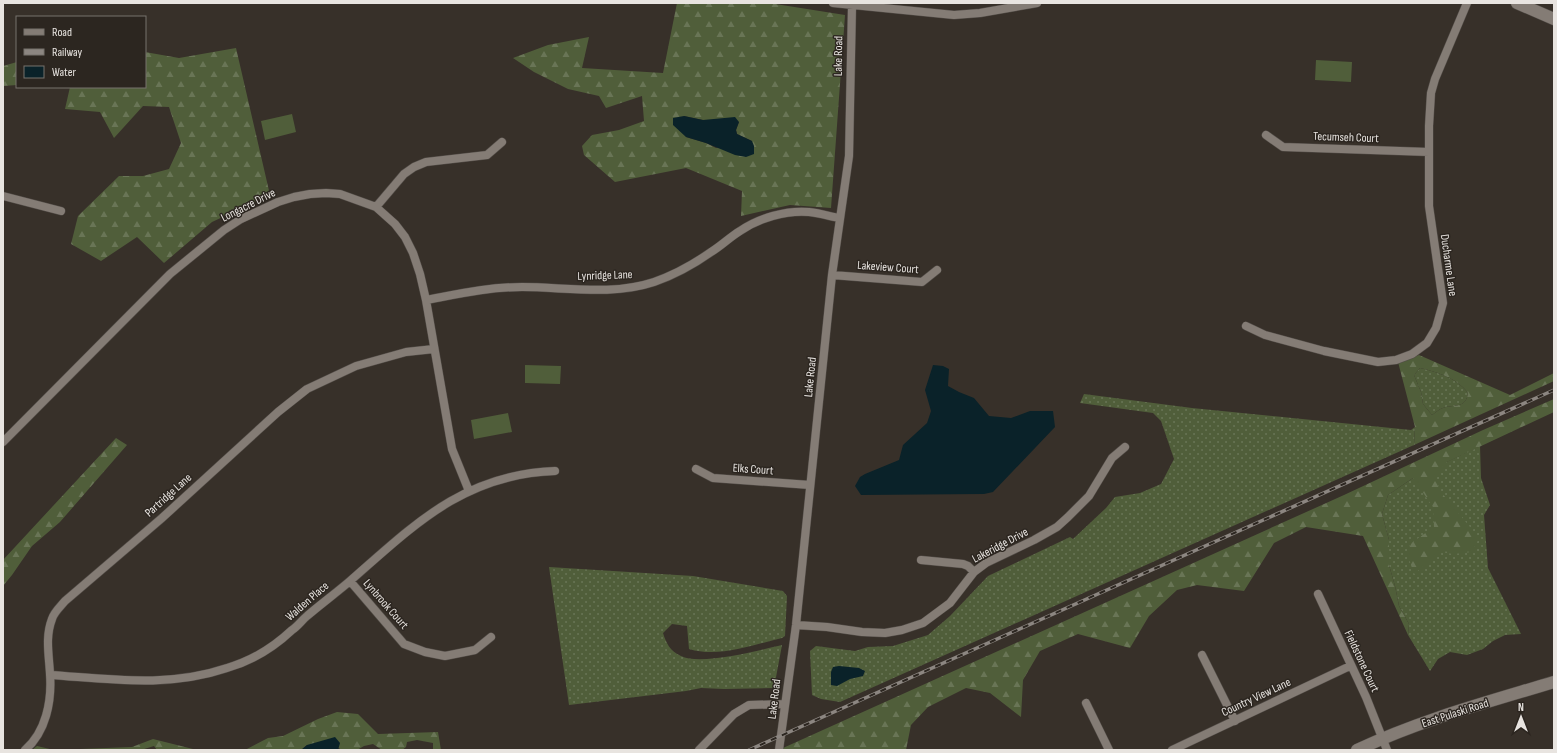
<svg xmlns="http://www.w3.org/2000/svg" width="1557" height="753" font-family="'Sofia Sans Condensed',sans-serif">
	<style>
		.grass { fill: url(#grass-dots) }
		.forest { fill: url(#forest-firs); fill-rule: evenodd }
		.pitch { fill: #505e3a }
		.water { fill: #0a2229 }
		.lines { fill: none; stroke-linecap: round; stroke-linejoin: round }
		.minor-casing { stroke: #534d48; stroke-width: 9 }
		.secondary-casing { stroke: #534d48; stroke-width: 13 }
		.minor { stroke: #847c75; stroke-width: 8 }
		.secondary { stroke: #847c75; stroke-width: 12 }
		.rail-casing { stroke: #8c8681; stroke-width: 3.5 }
		.rail { stroke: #2c2620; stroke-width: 2; stroke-dasharray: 6; stroke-linecap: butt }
		.labels { text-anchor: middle; stroke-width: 3; stroke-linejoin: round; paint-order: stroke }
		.street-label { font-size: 12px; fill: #e8e4e0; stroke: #2c2620 }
	</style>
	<defs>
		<pattern id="grass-dots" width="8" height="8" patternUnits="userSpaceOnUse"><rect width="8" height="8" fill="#505e3a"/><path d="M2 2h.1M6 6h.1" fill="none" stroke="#697556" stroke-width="1.8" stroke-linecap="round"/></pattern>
		<pattern id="forest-firs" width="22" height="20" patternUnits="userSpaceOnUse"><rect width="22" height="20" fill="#505e3a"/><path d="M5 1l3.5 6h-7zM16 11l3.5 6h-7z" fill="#697556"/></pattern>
	</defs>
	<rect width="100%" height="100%" fill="#373029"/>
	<path class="grass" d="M1420 368C1437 372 1457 378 1468 393 1466 409 1454 404 1443 408 1439 409 1435 413 1432 415L1423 404 1421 392 1414 375Z
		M1084 394 1192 408 1411 430 1415 427 1414 445 840 702 821 699 812 695 810 651 816 646 855 651 868 647 893 646 928 635 950 616 988 576 1070 537 1073 539 1106 508 1115 497 1140 493 1161 484 1174 459 1161 421 1153 413 1080 403Z
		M1480 446 1481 478 1490 505 1484 515 1488 568 1521 634 1505 635 1493 641 1483 649 1467 655 1450 652 1438 659 1430 671 1408 635 1409 624 1399 606 1395 586 1389 565V540L1382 514 1388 495 1413 478Z
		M549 567 693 576 783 591 787 596 785 636 782 638C752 645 719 658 689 649L687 626 672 624 663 633C666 643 670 651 681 656 700 666 760 650 782 645L774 688 724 689 701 688 686 691 569 705Z"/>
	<path class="forest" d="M677 3H769L845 15 831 208 790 205 741 216 742 191 686 168 615 182 584 155 582 146 592 135 619 130 644 121 642 96 606 108 599 96 568 89 534 72 513 58 548 45 589 37 582 68 663 73ZM684 116 703 120 739 122 736 130 737 134 752 141 716 148 706 143 686 137Z
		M236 48 270 195 212 222 164 263 137 237 101 261 71 244 78 216 119 176H143L169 169 181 143 169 107 143 106 114 138 100 112 65 109 70 87H145V52L179 58Z
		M17 62V85L3 86V66Z
		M1419 355 1510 395 1554 373V381L1414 445 1415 427 1398 362ZM1420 368C1437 372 1457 378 1468 393 1466 409 1454 404 1443 408 1439 409 1435 413 1432 415L1423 404 1421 392 1414 375Z
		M1554 399V412L1447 462 1435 476 1441 492 1479 538 1472 552 1453 554 1441 552 1414 574 1407 553 1410 544 1434 527 1433 507 1413 478 1388 495 1382 514 1389 540V565L1395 586 1399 606 1409 624 1408 635 1363 536 1306 527 1274 543 1244 591 1197 585 1177 590 1149 616 1130 648 1078 634 1040 651 1023 680 1021 717 990 693 966 688 928 707 911 725 906 750H783V748L1344 495 1483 430Z
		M116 438 127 445 60 522 32 546 12 575 3 586V560Z
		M337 712 358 714 378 734 438 732 441 750H433V743L417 740 407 742 406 747 402 750H382L373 744 364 746 357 750H338L340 748 307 745 301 750H245L268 738 283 736 318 719Z
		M153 739 197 750H157L154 746 141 750H32L37 746 54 750 132 747Z"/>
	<path class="pitch" d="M1316 60 1352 62 1351 82 1315 80Z
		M292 114 296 132 265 140 261 121Z
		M525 365 561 366 560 384 525 383Z
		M508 413 512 432 474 439 471 420Z"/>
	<path class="water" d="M684 116 703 120 735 117 739 122 736 130 737 134 752 141 754 146V154L746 157 735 155 706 143 686 137 673 125V118Z
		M933 365 943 366 949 369 948 386 959 392 974 398 989 416 1011 418 1030 411H1053L1055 427 993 492 984 494 861 495 855 486 860 477 865 474 899 460 903 445 927 423 931 411 925 390Z
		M839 666 859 668 865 671 863 676 850 679 837 686 831 685V672L833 667Z
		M335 737 340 743 338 750H301L307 745Z"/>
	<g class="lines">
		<g class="minor-casing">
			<path id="minor" d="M833 3 954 15 980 13 1037 3
				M1266 135 1283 147 1429 152
				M3 196 61 211
				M376 207 404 174 414 167 426 162 487 155 502 142
				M832 275 922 282 937 270
				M426 300C458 294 489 287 522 287 565 287 612 296 654 282 674 275 694 264 711 252 721 246 730 237 740 231 759 218 786 210 809 212 819 213 829 216 839 218
				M1246 326 1265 335 1324 351 1378 362 1396 360 1412 354 1427 343 1436 328 1443 303 1429 206V126L1431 93 1435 79 1467 3
				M3 442 170 274 224 230 241 219 278 202 294 197 310 194 326 193 340 194 376 207 395 224 405 237 413 253 420 274 426 300 452 449 469 491
				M696 469 713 478 810 485
				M921 560 963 564 968 566 974 572
				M350 581 404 644 425 652 445 656 475 650 491 637
				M1318 594 1366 697 1387 750
				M796 625 827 627 862 632 885 633 902 630 923 623 950 603 974 572 986 563 1034 540 1057 527 1068 517 1089 496 1112 458 1125 447
				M1202 655 1235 721
				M50 675C111 679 168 688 227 668 251 661 274 647 292 630 298 626 302 620 307 616 321 604 336 593 350 581 414 525 464 474 555 471
				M1086 703 1109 750
				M25 750C46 732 52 701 50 674 49 655 45 637 52 619 54 612 61 606 65 601L162 518 278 412 307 389 356 366 406 352 434 349
				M699 750 734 714 749 705 785 704
				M779 750 796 625 832 275 849 156 852 6
				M1172 750 1350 666"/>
		</g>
		<g class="secondary-casing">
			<path id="secondary" d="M1517 3 1554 19
				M1357 750C1420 720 1488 702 1554 682"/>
		</g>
		<use href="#minor" class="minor"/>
		<use href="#secondary" class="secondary"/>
		<g class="rail-casing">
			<path id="rail" d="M749 750 1554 390"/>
		</g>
		<use href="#rail" class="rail"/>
	</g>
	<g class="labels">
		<g class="street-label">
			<text transform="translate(838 56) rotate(-89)" y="4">Lake Road</text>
			<text transform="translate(1346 137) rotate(2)" y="4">Tecumseh Court</text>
			<text transform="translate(248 205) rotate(-27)" y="4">Longacre Drive</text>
			<text transform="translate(1449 265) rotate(82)" y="4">Ducharme Lane</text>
			<text transform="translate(888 267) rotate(4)" y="4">Lakeview Court</text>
			<text transform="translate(605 275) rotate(-2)" y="4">Lynridge Lane</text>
			<text transform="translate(810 377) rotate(-84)" y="4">Lake Road</text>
			<text transform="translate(753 469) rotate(4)" y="4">Elks Court</text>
			<text transform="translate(168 495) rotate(-42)" y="4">Partridge Lane</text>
			<text transform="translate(1000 545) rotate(-28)" y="4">Lakeridge Drive</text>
			<text transform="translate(307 601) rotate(-41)" y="4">Walden Place</text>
			<text transform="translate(386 604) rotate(49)" y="4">Lynbrook Court</text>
			<text transform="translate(1362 661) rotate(65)" y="4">Fieldstone Court</text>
			<text transform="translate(1256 697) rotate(-25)" y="4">Country View Lane</text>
			<text transform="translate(774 699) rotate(-83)" y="4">Lake Road</text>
			<text transform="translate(1455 713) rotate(-18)" y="4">East Pulaski Road</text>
		</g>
	</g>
	<rect width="1557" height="753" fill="none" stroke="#e8e4e0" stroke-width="8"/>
	<rect x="16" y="16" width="130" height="72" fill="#2c2620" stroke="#77726d"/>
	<rect x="24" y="29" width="20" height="6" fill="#847c75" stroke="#77726d"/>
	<text x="52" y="36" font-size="12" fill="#e8e4e0">Road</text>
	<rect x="24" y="49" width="20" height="6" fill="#8c8681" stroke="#77726d"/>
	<text x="52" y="56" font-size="12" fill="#e8e4e0">Railway</text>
	<rect x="24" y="66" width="20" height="12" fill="#0a2229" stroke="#77726d"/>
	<text x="52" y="76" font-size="12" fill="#e8e4e0">Water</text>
	<g transform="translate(1521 717)" stroke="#2c2620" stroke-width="3" paint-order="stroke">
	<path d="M0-3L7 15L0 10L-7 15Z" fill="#e8e4e0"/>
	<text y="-6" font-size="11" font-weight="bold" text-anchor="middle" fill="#e8e4e0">N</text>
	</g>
</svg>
